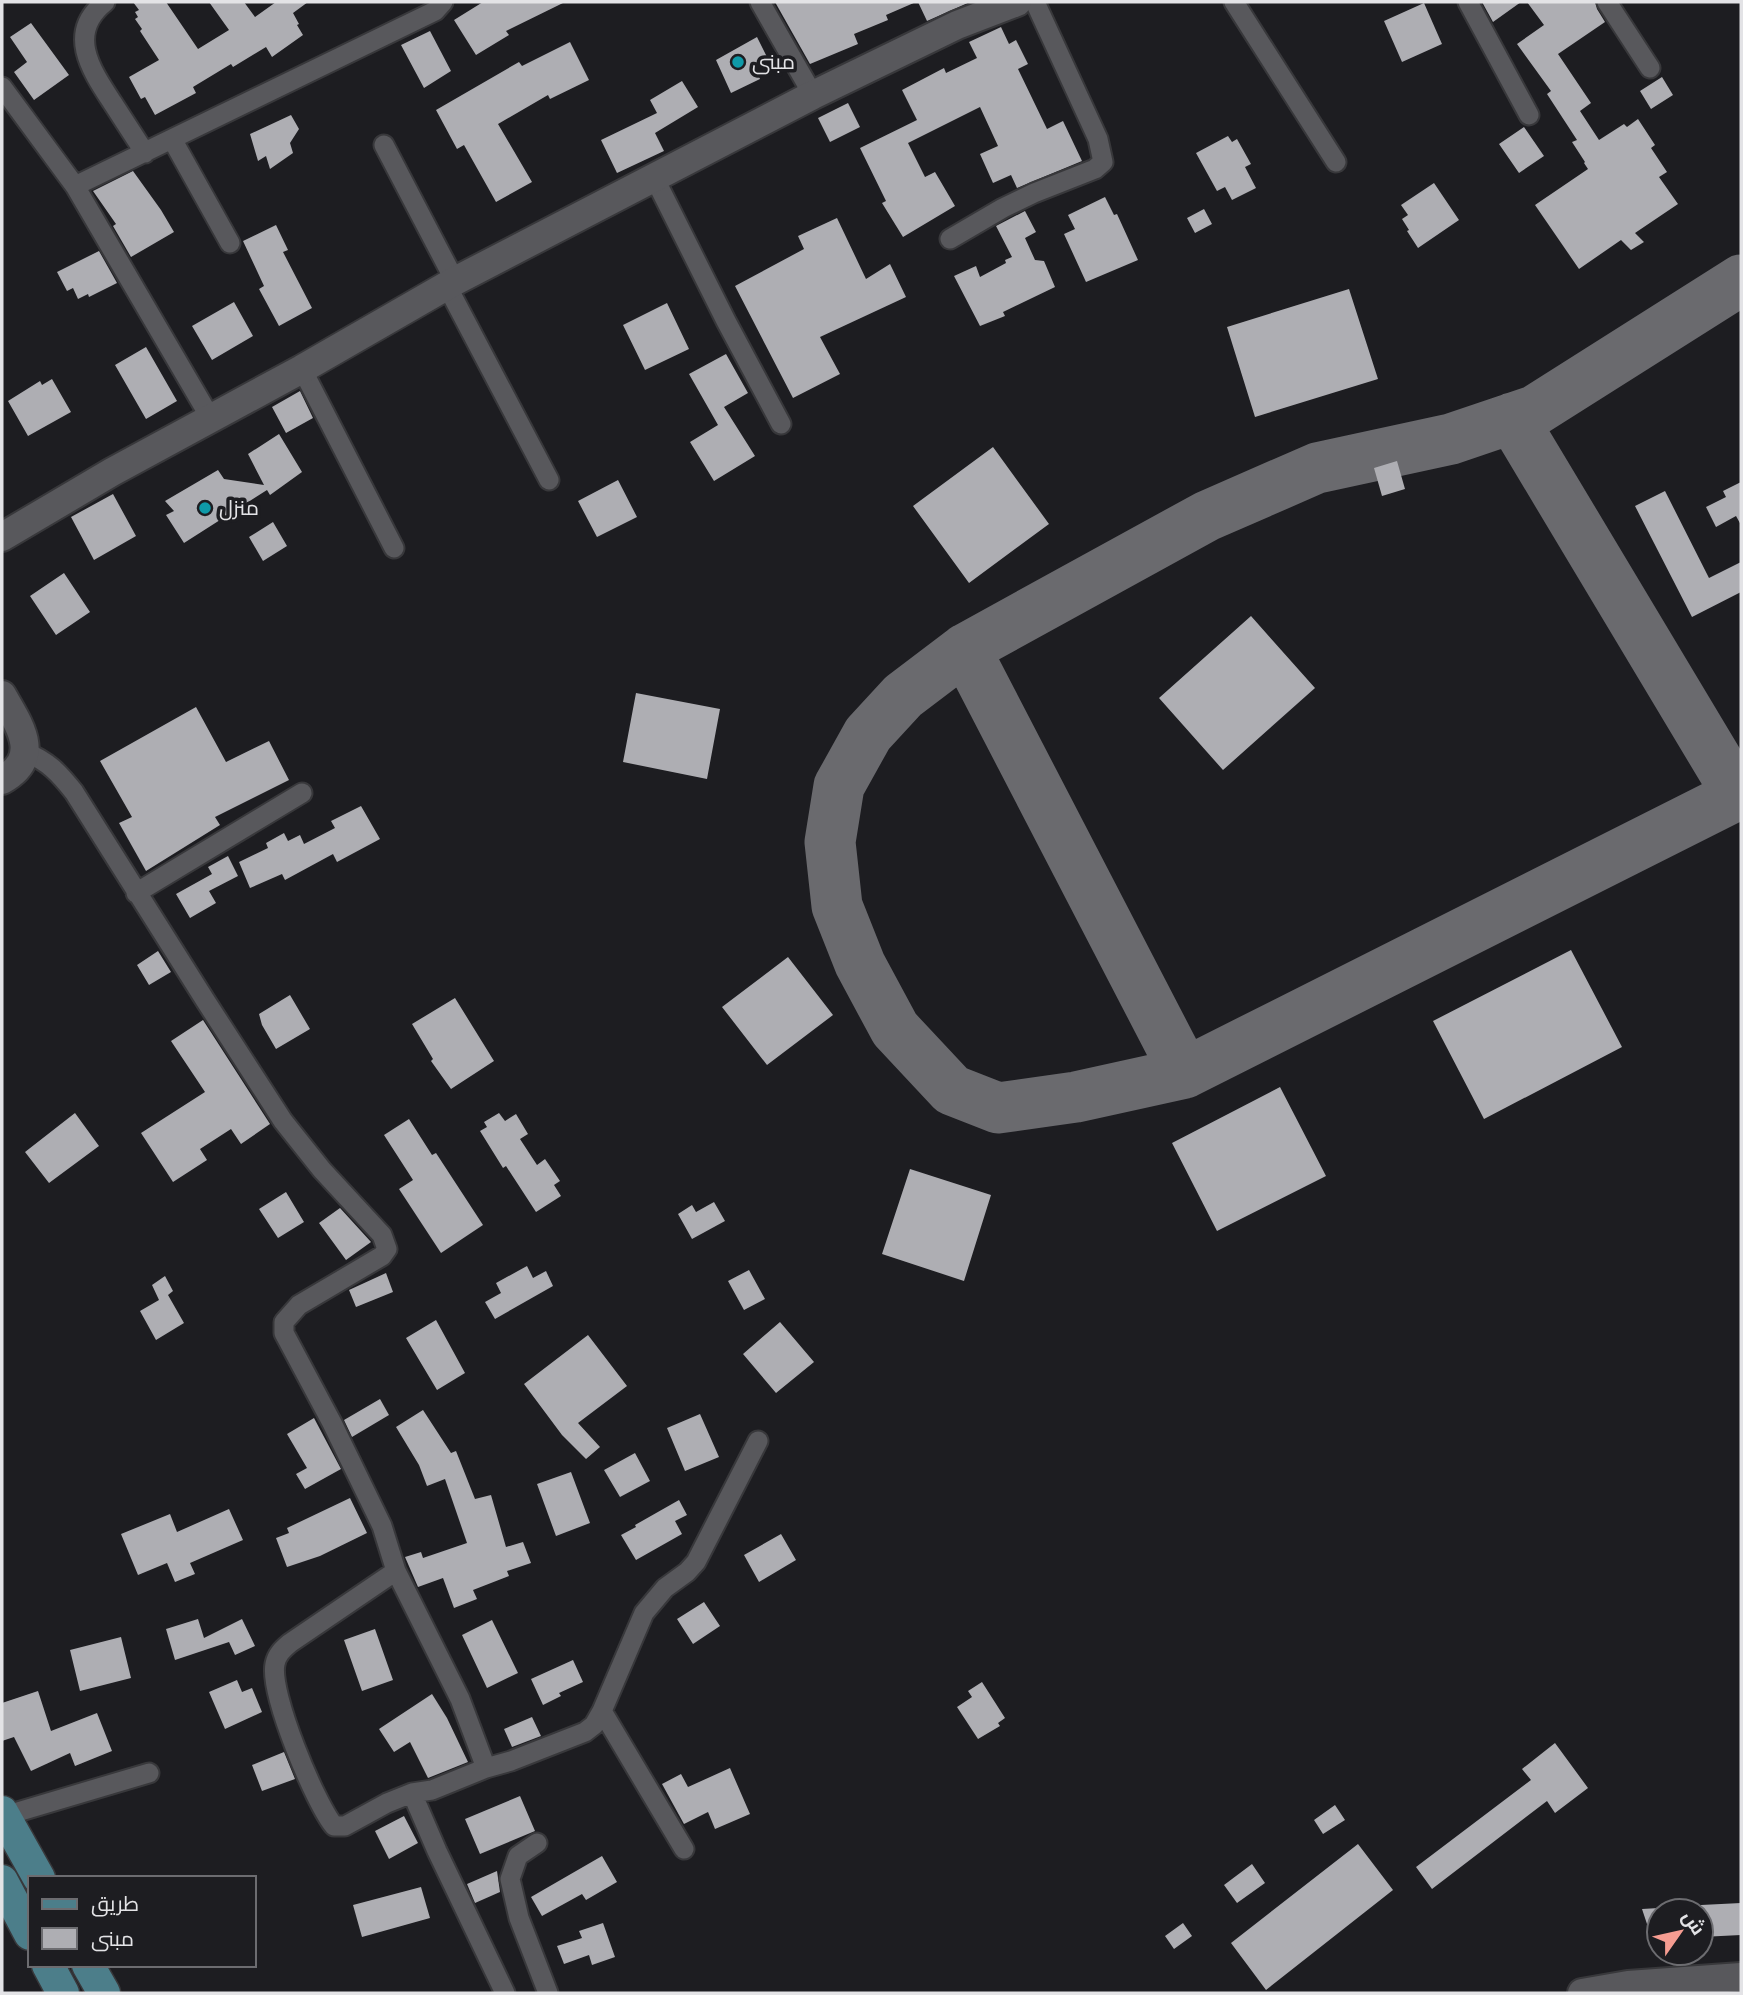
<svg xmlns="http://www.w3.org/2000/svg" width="1743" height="1995" font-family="'Open Sans',Cairo,sans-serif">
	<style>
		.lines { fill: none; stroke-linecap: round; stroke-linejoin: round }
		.taxiway { stroke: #6a6a6e; stroke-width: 51 }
		.building { fill: #aeaeb3 }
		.minor-casing { stroke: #38383b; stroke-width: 23 }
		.secondary-casing { stroke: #38383b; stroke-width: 32 }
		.primary-casing { stroke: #38383b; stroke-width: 35 }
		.minor { stroke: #58585c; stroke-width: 19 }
		.secondary { stroke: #58585c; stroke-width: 28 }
		.primary { stroke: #4c7e8a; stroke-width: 32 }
		.culture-dot { fill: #0f9aa8; stroke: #1d1d21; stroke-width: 2.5 }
		.labels { text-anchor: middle; stroke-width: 7; stroke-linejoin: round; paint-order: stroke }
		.poi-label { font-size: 21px; fill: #e3e3e6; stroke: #1d1d21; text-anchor: start }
	</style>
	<rect width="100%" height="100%" fill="#1d1d21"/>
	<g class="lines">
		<path class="taxiway" d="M1741 280 1534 411 1451 439 1317 468 1207 516 965 649 903 696 868 734 839 786 830 842 837 906 860 964 895 1029 952 1090 998 1108 1076 1097 1185 1073 1741 793
			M1512 418 1738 795
			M965 649 1185 1073"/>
	</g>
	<path class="building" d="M133 2H166L198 49 229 30 209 2H244L255 17 276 2H308L293 13 299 24 297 25 303 35 272 57 266 47 233 67 231 64 193 87 196 93 155 115 145 97 141 99 129 77 159 60 140 31 142 29 135 19 138 17 135 12 139 10Z
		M483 2H565L506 31 509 35 476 55 454 20Z
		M775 2H916L886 15 888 20 854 34 858 44 810 64Z
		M918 2H970L927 21Z
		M1482 2H1521L1493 22Z
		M1527 2H1595L1597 9 1605 22 1558 54 1591 103 1580 111 1599 140 1624 124 1627 127 1638 119 1655 145 1651 148 1667 172 1659 177 1678 204 1635 233 1644 242 1631 250 1621 240 1579 269 1535 205 1588 169 1584 163 1585 162 1572 142 1577 140 1547 94 1551 91 1517 44 1544 25Z
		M1424 3 1442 44 1402 62 1384 21Z
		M31 23 69 75 34 100 14 72 27 62 10 37Z
		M1001 27 1009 44 1016 40 1028 64 1018 69 1047 129 1063 121 1082 161 1017 188 1011 175 993 183 980 154 998 146 980 107 908 143 925 177 935 172 955 206 903 237 882 203 886 201 860 148 917 120 902 90 944 68 946 73 977 58 969 42Z
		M430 31 451 71 424 88 401 45Z
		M757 37 767 57 755 65 760 79 731 93 716 60Z
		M570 42 589 80 550 99 548 95 498 124 532 182 496 202 464 145 457 149 436 110 519 62 522 66Z
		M1662 77 1673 95 1651 109 1640 91Z
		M682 81 698 107 655 133 664 151 617 173 601 140 657 113 650 100Z
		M848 103 860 127 830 142 818 118Z
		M291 115 299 129 290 143 293 153 270 169 266 156 258 161 250 134Z
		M1524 127 1544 156 1519 173 1499 144Z
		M1228 136 1232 142 1237 139 1251 164 1245 167 1256 188 1232 200 1225 187 1217 191 1196 153Z
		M133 171 161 210 174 232 131 257 113 226 116 224 93 191Z
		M1434 183 1459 220 1418 248 1407 231 1409 230 1402 219 1408 215 1401 205Z
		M1105 197 1114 215 1117 214 1138 260 1086 282 1064 234 1075 229 1068 215Z
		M1204 209 1212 224 1195 233 1187 218Z
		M1025 211 1036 232 1025 238 1035 260 1044 261 1055 287 1003 312 1005 316 980 326 954 276 976 266 980 277 1006 263 1005 260 1012 257 996 226Z
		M837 218 866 279 890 264 906 297 820 337 840 374 793 398 735 286 804 249 798 236Z
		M276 225 288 250 283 252 312 308 279 326 259 289 264 286 243 241Z
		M99 251 117 283 89 297 88 294 78 299 73 288 67 291 57 272Z
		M1349 289 1378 379 1255 417 1227 327Z
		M234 302 253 336 212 360 192 326Z
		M667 303 689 349 645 370 623 325Z
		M146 347 177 401 146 419 115 365Z
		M726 354 748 393 724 407 755 456 714 481 690 442 718 425 689 374Z
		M52 379 71 412 28 436 8 401 40 381 42 385Z
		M300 391 313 418 286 433 272 407Z
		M279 434 302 472 270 495 267 490 184 543 166 515 174 511 165 501 218 470 224 479 264 485 248 454Z
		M993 447 1049 524 969 583 913 506Z
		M1397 461 1405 489 1382 496 1374 468Z
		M618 480 637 517 597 537 578 501Z
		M1741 482V525L1736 516 1716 527 1706 507 1726 497 1723 491Z
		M1665 491 1709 578 1741 562V592L1692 617 1635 506Z
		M113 494 136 536 94 560 71 517Z
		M273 522 287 546 263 561 249 537Z
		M64 573 90 612 56 635 30 596Z
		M1251 616 1315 688 1223 770 1159 698Z
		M636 693 720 709 707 779 623 762Z
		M196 707 226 762 269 741 289 780 215 817 220 825 146 871 119 823 132 817 100 761Z
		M361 806 380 839 337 862 333 854 285 880 282 874 250 888 239 862 268 848 266 843 284 833 288 841 300 835 304 844 335 828 331 821Z
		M228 856 238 876 209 891 216 903 190 918 176 894 212 874 208 867Z
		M1571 950 1622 1047 1484 1119 1433 1021Z
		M158 951 171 972 149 985 137 965Z
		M788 957 833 1015 767 1065 722 1007Z
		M290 995 310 1029 276 1049 262 1025 259 1014Z
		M455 998 494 1061 451 1089 431 1061 433 1059 412 1024Z
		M203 1020 270 1124 241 1144 231 1129 200 1149 207 1160 173 1182 141 1133 205 1092 171 1041Z
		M1280 1087 1326 1176 1217 1231 1172 1143Z
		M75 1113 99 1146 49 1183 25 1152Z
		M499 1113 505 1121 516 1114 528 1134 520 1139 537 1165 545 1159 560 1181 554 1185 561 1196 536 1212 506 1166 503 1168 480 1131 487 1127 484 1122Z
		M409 1119 432 1155 436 1153 483 1225 441 1253 399 1189 413 1180 384 1135Z
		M910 1169 991 1195 964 1281 882 1254Z
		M286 1192 304 1222 278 1238 259 1209Z
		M714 1202 725 1221 692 1239 678 1214 692 1205 696 1212Z
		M340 1208 371 1242 346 1260 319 1223Z
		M527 1266 533 1278 546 1271 553 1286 495 1319 485 1302 501 1293 496 1283Z
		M749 1270 765 1299 744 1310 728 1281Z
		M386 1273 393 1292 356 1307 349 1290Z
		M165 1276 173 1291 168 1295 184 1323 156 1340 140 1311 159 1300 152 1285Z
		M436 1320 465 1373 437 1390 406 1338Z
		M780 1322 814 1362 776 1393 743 1354Z
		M588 1335 627 1386 578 1423 600 1447 586 1459 562 1435 524 1384Z
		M380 1399 389 1415 352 1437 344 1420Z
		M423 1410 451 1453 456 1451 475 1499 491 1495 506 1547 523 1542 531 1563 507 1571 509 1576 473 1590 477 1599 454 1608 443 1578 418 1587 405 1557 421 1552 423 1558 467 1543 445 1479 427 1486 419 1465 396 1427Z
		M700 1414 719 1457 685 1471 667 1428Z
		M314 1418 341 1469 305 1489 296 1474 307 1468 287 1434Z
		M635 1453 650 1481 620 1497 604 1470Z
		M571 1472 590 1523 556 1536 537 1484Z
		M350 1498 367 1533 320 1556 287 1567 276 1538 289 1533 287 1528Z
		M679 1500 687 1515 675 1521 682 1534 636 1560 621 1535 636 1527 635 1525Z
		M229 1509 243 1540 190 1563 195 1574 175 1582 167 1563 138 1575 121 1534 170 1514 177 1532Z
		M781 1534 796 1560 759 1582 744 1555Z
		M704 1602 720 1626 693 1644 677 1619Z
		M198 1619 204 1638 242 1619 255 1646 235 1655 229 1642 175 1660 166 1629Z
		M492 1620 518 1673 487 1688 462 1635Z
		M375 1629 393 1680 362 1691 344 1640Z
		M121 1637 131 1678 80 1691 70 1650Z
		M573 1660 583 1682 559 1693 561 1696 543 1705 531 1679Z
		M237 1680 242 1692 252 1688 262 1712 225 1729 209 1692Z
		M982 1682 1005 1718 998 1723 1000 1726 978 1739 957 1707 972 1697 968 1691Z
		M38 1691 51 1731 97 1713 112 1751 75 1766 70 1753 31 1771 14 1737 2 1741V1703Z
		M432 1694 447 1718 468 1762 428 1778 410 1742 394 1752 379 1729Z
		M532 1717 541 1736 512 1747 504 1729Z
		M1555 1743 1588 1788 1555 1813 1547 1801 1432 1889 1416 1867 1531 1780 1522 1769Z
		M284 1752 295 1779 262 1791 252 1765Z
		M730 1768 750 1814 715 1829 708 1812 684 1824 662 1784 681 1774 688 1787Z
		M520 1796 535 1831 480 1854 465 1819Z
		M1335 1805 1345 1820 1323 1834 1314 1820Z
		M404 1816 418 1843 389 1859 375 1831Z
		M1358 1844 1393 1890 1266 1990 1231 1943Z
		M602 1856 617 1882 586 1900 582 1894 542 1916 531 1897Z
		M1252 1864 1265 1883 1237 1903 1224 1885Z
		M497 1871 500 1892 475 1903 467 1884Z
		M421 1887 430 1918 362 1937 353 1905Z
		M1741 1903V1935L1701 1937V1905Z
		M1659 1908V1951H1656L1642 1909Z
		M603 1923 615 1957 592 1965 589 1955 564 1964 557 1946 582 1938 579 1931Z
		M1183 1923 1192 1936 1174 1949 1165 1936Z"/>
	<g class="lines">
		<g class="minor-casing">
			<path id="minor" d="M105 2C66 33 91 70 112 102 123 119 134 136 145 153
				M760 2 813 95
				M1234 2 1336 162
				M1468 2 1529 115
				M1607 2 1650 68
				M2 87 75 186
				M172 139 230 243
				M384 145 455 281
				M655 179 726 321 781 424
				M950 239 1003 208 1034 193 1095 169 1103 162 1098 139 1035 2
				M447 286 549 480
				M302 369 394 548
				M211 419 75 186 435 11 443 2
				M25 752C48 761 59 773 74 792L205 1000 283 1121 322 1170 382 1235 387 1249 382 1256 299 1305 284 1322V1333L332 1423 382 1526 396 1571 460 1699 486 1768 432 1790 412 1793 437 1851 505 1993
				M136 893 302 793
				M396 1571 290 1643C283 1649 277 1654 275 1664 269 1693 315 1803 334 1826H345L387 1803 412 1793
				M602 1711 684 1849
				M486 1768 511 1761 585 1732 594 1725 602 1711 644 1613 665 1588 687 1572 696 1562 758 1441
				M4 1816 149 1773
				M537 1843 518 1856 510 1879 519 1918 548 1993"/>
		</g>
		<g class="secondary-casing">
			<path id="secondary" d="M2 537 112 472 302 369 455 281 813 95 957 25 1017 2
				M2 695C19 725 43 757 2 780
				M1582 1993 1628 1985 1741 1977"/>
		</g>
		<g class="primary-casing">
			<path id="primary" d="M2 1812 39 1878
				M2 1881 30 1934
				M48 1965 63 1993
				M88 1965 104 1993"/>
		</g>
		<use href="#minor" class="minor"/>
		<use href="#secondary" class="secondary"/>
		<use href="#primary" class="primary"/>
	</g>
	<g class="culture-dot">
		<circle cx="738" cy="62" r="7"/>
		<circle cx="205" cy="508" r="7"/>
	</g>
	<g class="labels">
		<g class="poi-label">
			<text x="752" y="69">مبنى</text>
			<text x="219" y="515">منزل</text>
		</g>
	</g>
	<rect width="1743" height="1995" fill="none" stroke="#e3e3e6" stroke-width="7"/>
	<rect x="28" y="1876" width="228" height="91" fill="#1d1d21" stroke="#6c6c70" stroke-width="2"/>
	<rect x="42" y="1899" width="35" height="10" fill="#4c7e8a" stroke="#6c6c70" stroke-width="2"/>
	<text x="91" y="1911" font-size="21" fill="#e3e3e6">طريق</text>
	<rect x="42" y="1928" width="35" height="21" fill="#aeaeb3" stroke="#6c6c70" stroke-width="2"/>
	<text x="91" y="1946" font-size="21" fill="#e3e3e6">مبنى</text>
	<g transform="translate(1680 1932) rotate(56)"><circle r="33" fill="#1d1d21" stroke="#6c6c70" stroke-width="2"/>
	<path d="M0-5L12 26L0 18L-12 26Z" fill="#f59c91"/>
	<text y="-10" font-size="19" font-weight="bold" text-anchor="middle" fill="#e3e3e6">ش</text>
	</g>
</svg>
